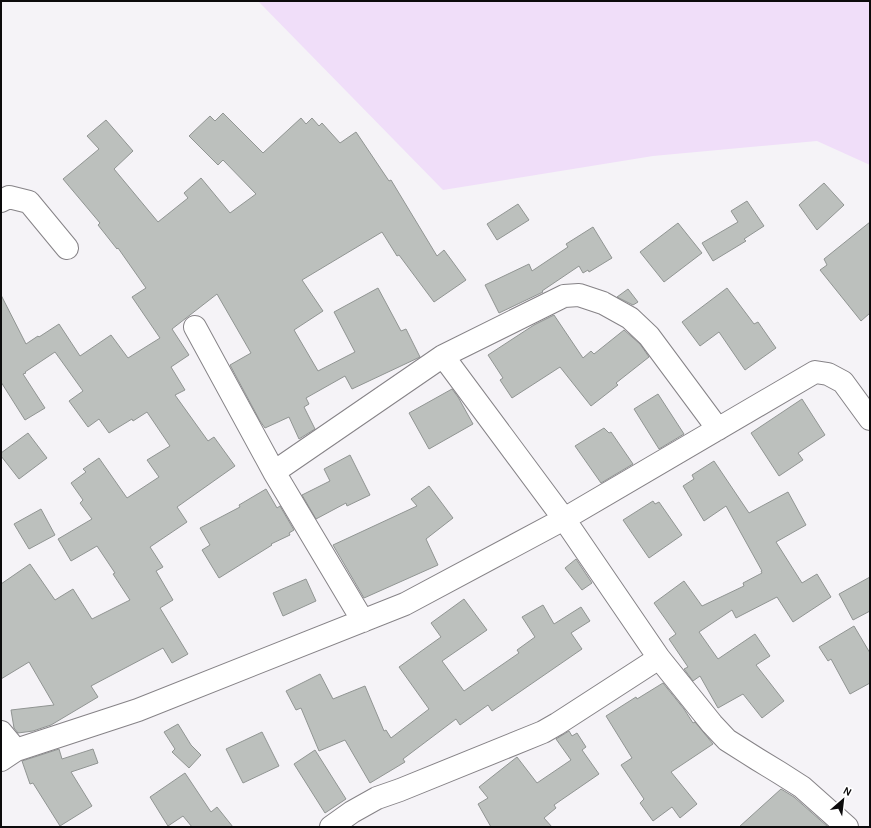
<svg xmlns="http://www.w3.org/2000/svg" width="871" height="828" font-family="Karla,sans-serif">
	<style>
		.green { fill: #f0def9 }
		.building { fill: #bcc0bd; stroke: #919593 }
		.lines { fill: none; stroke-linecap: round; stroke-linejoin: round }
		.minor-casing { stroke: #868387; stroke-width: 24 }
		.minor { stroke: #fff; stroke-width: 22 }
	</style>
	<rect width="100%" height="100%" fill="#f5f3f7"/>
	<path class="green" d="M258 1H870V165L817 141 653 156 443 190Z"/>
	<path class="building" d="M223 113 263 153 301 118 306 124 312 118 319 126 322 123 340 143 356 132 389 181 391 180 437 256 444 250 466 280 434 302 399 255 397 256 382 232 302 280 323 311 294 330 318 371 355 352 334 312 378 288 401 331 406 329 420 357 352 389 345 376 306 398 309 404 304 407 315 429 299 439 289 417 265 428 260 421 230 365 251 353 217 294 172 329 189 355 171 367 185 390 175 395 208 441 214 437 235 466 177 507 187 522 150 547 163 567 156 571 173 600 160 608 188 654 172 663 163 648 91 686 98 697 51 725 33 731 18 733 14 728 11 710 54 705 29 662 1 679V584L30 564 55 600 73 589 92 619 130 600 113 574 115 573 97 546 71 561 58 539 92 519 80 503 83 500 71 483 86 472 83 469 99 458 127 498 159 477 147 460 170 446 147 412 133 421 132 419 109 433 99 419 88 427 69 401 83 391 55 352 25 372 26 373 23 374 45 408 25 420 1 382V295L26 344 38 336 39 337 59 324 80 356 111 335 128 358 160 338 132 297 146 288 118 248 117 249 98 225 100 223 63 179 99 149 87 136 106 120 133 151 114 169 158 222 188 198 184 193 201 178 230 213 256 194 223 160 218 165 189 136 210 116 215 121Z
		M824 183 844 205 817 230 799 205Z
		M747 201 764 226 744 239 746 241 713 261 702 243 738 222 731 211Z
		M518 204 529 220 497 240 487 224Z
		M870 222V313L861 321 820 270 827 265 824 259Z
		M678 223 702 253 664 282 640 252Z
		M593 227 612 258 589 272 588 270 583 273 579 266 542 291 543 292 499 313 485 285 529 264 532 271 568 247 566 244Z
		M727 288 754 324 758 322 776 348 745 370 719 332 700 346 682 322Z
		M628 289 638 302 633 305 617 297Z
		M554 315 583 358 591 351 594 354 624 330 640 344 649 357 616 383 618 385 591 406 560 367 512 398 500 380 503 378 488 355 534 325Z
		M452 389 458 397 473 424 429 449 409 413Z
		M658 394 684 434 659 449 634 409Z
		M802 399 825 435 798 453 803 460 779 476 751 433Z
		M604 428 609 433 611 432 633 464 601 483 575 446Z
		M28 433 47 458 19 479 1 456V453Z
		M350 455 370 495 347 506 346 503 316 519 302 495 330 481 324 469Z
		M714 461 749 513 788 492 806 525 776 542 802 583 817 574 831 597 793 622 777 597 736 618 732 610 699 632 718 659 755 634 770 656 756 665 784 701 762 718 743 694 718 708 700 676 693 681 684 669 688 667 669 639 676 634 654 603 684 581 702 606 744 586 743 583 762 573 761 571H762L726 506 704 521 683 486 694 479 692 475Z
		M429 486 453 518 426 539 438 565 364 598 333 545 417 506 411 499Z
		M266 489 277 508 280 506 294 530 289 533 290 535 271 544 272 545 219 578 202 550 210 545 200 528 240 507 239 505Z
		M653 501 655 504 659 502 682 535 649 558 623 520Z
		M41 509 55 535 29 549 14 524Z
		M576 559 592 583 582 590 565 568Z
		M870 577V611L853 620 839 594Z
		M306 579 316 601 283 616 273 593Z
		M464 599 487 630 442 661 464 691 519 653 517 650 535 637 522 617 543 605 554 624 581 607 590 621 571 633 582 649 492 711 488 705 460 725 456 719 403 759 405 762 370 783 345 740 319 751 301 708 296 710 286 691 320 674 333 699 365 686 384 731 386 730 391 738 429 709 399 667 441 637 431 623Z
		M854 626 870 653V683L850 694 831 659 828 661 819 647Z
		M663 683 684 709 693 723 695 722 713 744 671 772 697 804 680 818 672 807 653 821 640 803 644 799 621 765 632 758 606 716 636 697 637 699Z
		M178 724 191 745 201 755 189 768 172 752 175 749 164 732Z
		M569 731 572 736 577 733 586 747 582 750 599 774 554 805 556 808 544 818 552 827H491L478 804 488 798 479 787 517 757 537 783 571 760 556 739Z
		M262 732 279 766 243 783 226 749Z
		M59 749 62 759 93 749 98 763 71 772 92 806 60 826 33 783 30 784 22 761Z
		M315 750 346 799 325 813 294 764Z
		M185 773 211 812 217 807 233 827H192L183 816 168 826 150 797Z
		M781 789 794 797 828 827H739Z"/>
	<g class="lines">
		<g class="minor-casing">
			<path id="minor" d="M1 201 9 197 29 202 67 248
				M195 327 274 472 363 621
				M443 356 564 519 659 658 712 724 727 740 757 759 780 773 802 787 847 827
				M274 472 443 356 564 296 579 295 603 303 630 318 649 336 718 429
				M1 732 16 750
				M1 760 16 750 138 710 405 604 564 519 815 372 828 374 843 382 870 419
				M331 827 352 812 377 798 400 790 543 732 557 724 659 658"/>
		</g>
		<use href="#minor" class="minor"/>
	</g>
	<rect width="871" height="828" fill="none" stroke="#0c0b0c" stroke-width="4"/>
	<g transform="translate(843 800) rotate(28)" stroke="#ffffff" stroke-width="3" paint-order="stroke">
	<path d="M0-3L7 15L0 10L-7 15Z" fill="#0c0b0c"/>
	<text y="-6" font-size="11" font-weight="bold" text-anchor="middle" fill="#0c0b0c">N</text>
	</g>
</svg>
